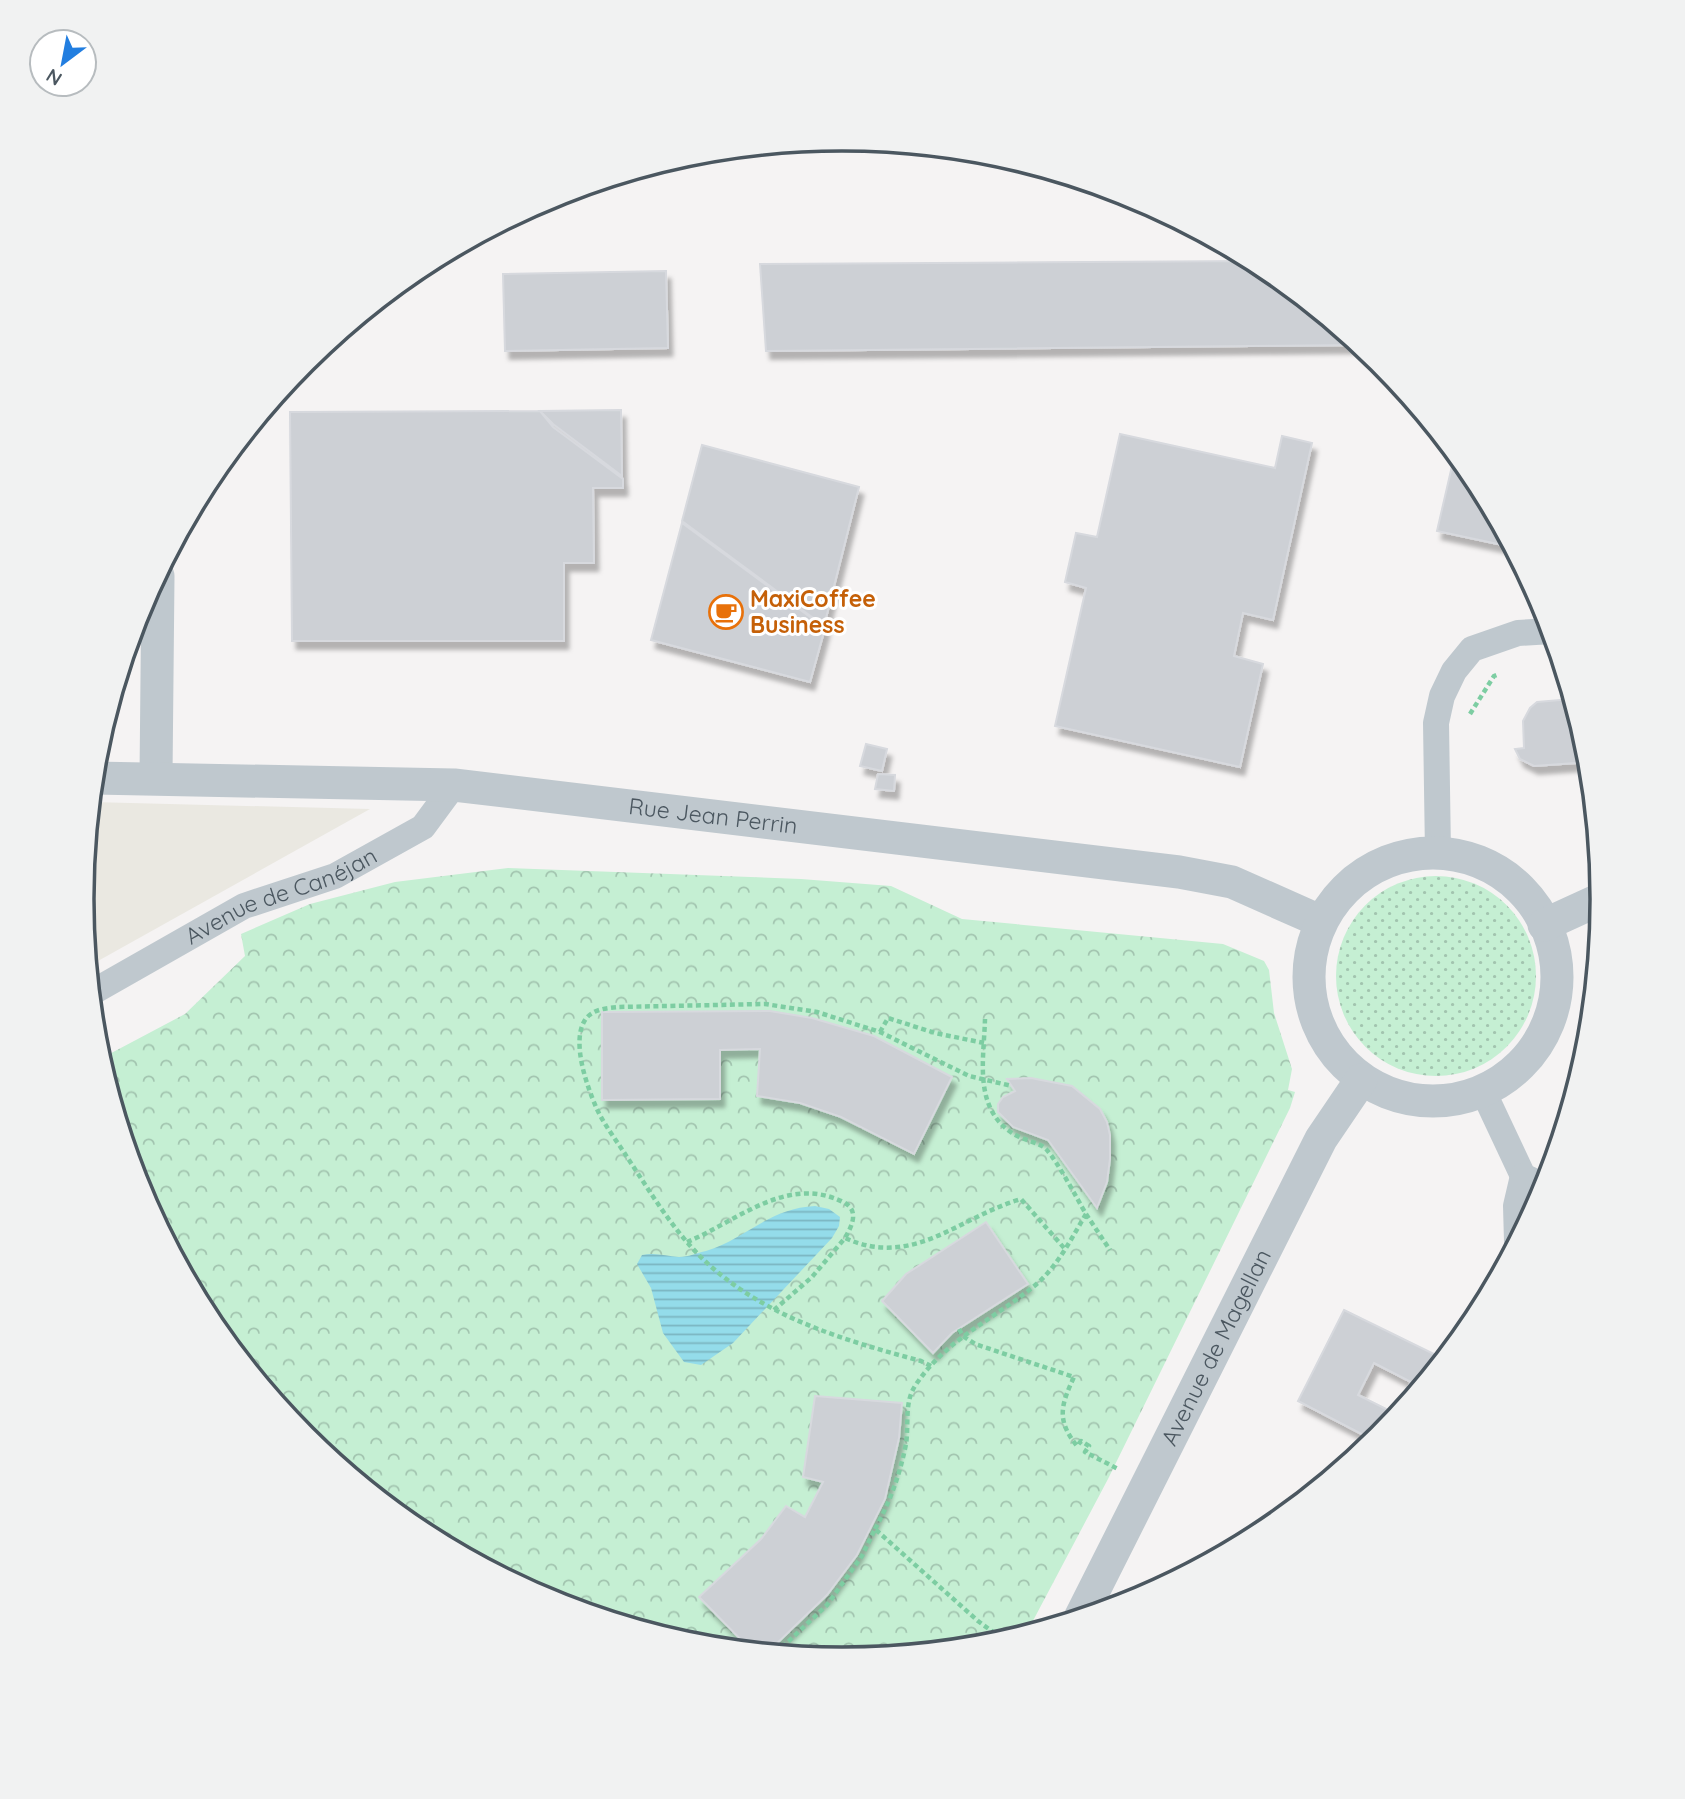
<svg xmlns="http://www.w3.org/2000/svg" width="1685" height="1799" font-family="Quicksand,sans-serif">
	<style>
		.commercial { fill: #eae8e1 }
		.grass { fill: url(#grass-dots) }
		.forest { fill: url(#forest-crowns) }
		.water { fill: url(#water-rules) }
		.building { fill: #cdd0d5; stroke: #d7d9de; stroke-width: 2; fill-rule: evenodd; filter: url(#shadow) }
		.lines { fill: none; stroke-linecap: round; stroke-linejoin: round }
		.path { stroke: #7dcda2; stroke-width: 4.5; stroke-dasharray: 5 3.5; stroke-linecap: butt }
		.minor { stroke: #bfc8ce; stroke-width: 26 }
		.tertiary { stroke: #bfc8ce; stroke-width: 33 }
		.labels { text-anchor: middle; stroke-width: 6; stroke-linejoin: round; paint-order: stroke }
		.food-label { font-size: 23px; font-weight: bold; fill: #c56008; stroke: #fff; text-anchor: start }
		.street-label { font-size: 23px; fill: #4b5760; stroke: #fff }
		.rim { fill: none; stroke: #4b5760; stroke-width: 3.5 }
	</style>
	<defs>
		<pattern id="grass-dots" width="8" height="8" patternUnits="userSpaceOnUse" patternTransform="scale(1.75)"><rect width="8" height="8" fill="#c5efd3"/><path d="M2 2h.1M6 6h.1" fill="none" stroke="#a2c4af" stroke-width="1.8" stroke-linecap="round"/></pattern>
		<pattern id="forest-crowns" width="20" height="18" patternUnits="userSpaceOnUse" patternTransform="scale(1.75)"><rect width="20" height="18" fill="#c5efd3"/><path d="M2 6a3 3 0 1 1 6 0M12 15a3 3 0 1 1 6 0" fill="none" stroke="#a2c4af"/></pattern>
		<pattern id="water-rules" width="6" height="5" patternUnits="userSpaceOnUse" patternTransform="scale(1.75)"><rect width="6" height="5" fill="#94dcea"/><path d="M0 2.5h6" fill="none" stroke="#7bb5c1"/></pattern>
		<filter id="shadow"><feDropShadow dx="4.5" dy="8" stdDeviation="2" flood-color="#0004"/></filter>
	</defs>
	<rect width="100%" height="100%" fill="#f5f3f3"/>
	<path class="commercial" d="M92 802 370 809 89 966 82 899Z"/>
	<path class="grass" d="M1336 976a100 100 0 1 1 200 0a100 100 0 1 1-200 0Z"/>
	<path class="forest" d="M508 868 801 879 891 886 962 919 1223 944 1264 961 1269 970 1274 1013 1292 1069 1288 1090 1295 1092 1290 1108 1108 1479 1026 1634 990 1645 842 1660 694 1645 551 1602 420 1531 305 1437 210 1322 140 1190 100 1059 185 1014 245 956 241 934 310 904 395 882Z"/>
	<path class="water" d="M815 1206 829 1209 840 1217 839 1226 832 1238 733 1343 701 1365 684 1362 663 1333 651 1288 637 1264 642 1255C655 1252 666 1256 679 1257 688 1257 697 1253 706 1251 746 1239 769 1208 815 1206Z"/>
	<path class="building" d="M1253 261 1265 268 1359 345 766 351 760 264Z
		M666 271 668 348 505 351 503 274Z
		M621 410 622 476 553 424 540 411Z
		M540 411 553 427 623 479V488H593L594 563H564V641H292L290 412Z
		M1120 434 1275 468 1282 436 1312 443 1273 620 1243 613 1234 656 1263 664 1240 767 1055 726 1086 588 1065 582 1076 533 1097 537Z
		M702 445 859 487 824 626 682 521Z
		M1455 453 1475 477 1512 547 1437 531Z
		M682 523 825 628 810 682 651 640Z
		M1572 699 1589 762 1534 766 1520 759 1515 749 1524 748 1523 721 1530 708 1537 702Z
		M866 744 887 749 882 771 860 766Z
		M878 774 895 775 894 791 875 789Z
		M770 1011 812 1018 874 1036 952 1077 914 1154 841 1117 800 1103 757 1096 760 1049 720 1050V1099L602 1100V1012Z
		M1031 1078 1072 1086 1100 1109 1107 1122 1110 1135V1159L1107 1182 1097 1208 1048 1140 1013 1127 998 1112V1104L1003 1097 1015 1091 1007 1079Z
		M986 1222 1028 1284 952 1333 933 1353 882 1301 906 1274Z
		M1344 1310 1442 1358 1436 1369 1375 1441 1298 1401ZM1374 1363 1411 1382 1394 1413 1358 1395Z
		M815 1396 902 1403 899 1438 885 1499 857 1555 827 1595 768 1652 752 1651 699 1597 761 1539 786 1506 805 1517 823 1482 803 1477Z
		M1368 1437 1375 1441 1359 1454Z"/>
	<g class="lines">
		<path class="path" d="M1470 714 1494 676 1499 674
			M880 1032 888 1018 935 1033 984 1043
			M1086 1214 1110 1250
			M687 1242C736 1222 787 1174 843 1202 860 1210 852 1226 845 1238
			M774 1310 812 1277 845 1238C913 1269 959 1217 1021 1199L1065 1249
			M959 1329 963 1336 975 1344 1074 1377C1061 1405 1056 1420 1077 1446L1081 1441 1089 1446 1085 1452 1118 1469
			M931 1366 921 1361C847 1341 774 1320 715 1270 678 1239 653 1196 627 1157 617 1141 604 1125 596 1107 587 1086 571 1042 585 1020 592 1009 607 1008 618 1007L765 1004 817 1012 880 1032 969 1076 1012 1086
			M875 1529C890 1502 900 1474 906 1444 909 1425 904 1403 915 1386 944 1341 992 1320 1033 1287 1057 1268 1071 1239 1086 1214 1076 1197 1058 1162 1046 1149 1039 1142 1022 1140 1012 1133 973 1107 984 1059 985 1019
			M776 1653 827 1605 862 1556 875 1529 978 1621 1005 1641"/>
		<g class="minor">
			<path d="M1438 853 1436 723 1442 696 1454 671 1472 649 1518 633 1552 631"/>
			<path id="s1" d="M91 993 244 906 335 876 423 827 454 785"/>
			<path d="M1484 1093 1523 1176 1546 1187"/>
			<path d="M1517 1242 1516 1206 1523 1176"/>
		</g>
		<g class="tertiary">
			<path d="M156 777 158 576"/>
			<path id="s2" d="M94 778 454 785 1179 872 1232 882 1320 921"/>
			<circle cx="1433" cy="977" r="124"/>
			<path d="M1544 925 1603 898"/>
			<path id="s3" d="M1080 1618 1321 1139 1361 1080"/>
		</g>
	</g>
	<defs>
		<g id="cafe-ring" transform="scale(1.75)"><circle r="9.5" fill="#fff" stroke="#e8710a" stroke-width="1.5"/><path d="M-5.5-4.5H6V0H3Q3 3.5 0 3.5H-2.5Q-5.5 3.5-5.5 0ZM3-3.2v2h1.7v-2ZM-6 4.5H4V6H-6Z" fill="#e8710a"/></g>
	</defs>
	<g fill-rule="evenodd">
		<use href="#cafe-ring" x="726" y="612"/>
	</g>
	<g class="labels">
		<g class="food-label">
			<text x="750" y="607">MaxiCoffee<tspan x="750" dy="26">Business</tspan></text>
		</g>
		<g class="street-label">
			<text dy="8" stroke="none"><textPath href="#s2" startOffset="621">Rue Jean Perrin</textPath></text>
			<text dy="8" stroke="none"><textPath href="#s1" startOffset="214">Avenue de Canéjan</textPath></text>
			<text dy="8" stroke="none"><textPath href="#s3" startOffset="303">Avenue de Magellan</textPath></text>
		</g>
	</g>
	<path d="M0 0H1685V1799H0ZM94 899a748 748 0 1 1 1496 0a748 748 0 1 1-1496 0Z" fill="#f1f2f2" fill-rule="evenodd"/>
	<path class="rim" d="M94 899a748 748 0 1 1 1496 0a748 748 0 1 1-1496 0Z"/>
	<g transform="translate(63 63) rotate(212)"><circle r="33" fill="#ffffff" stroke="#b7bcbf" stroke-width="2"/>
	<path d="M0-5L12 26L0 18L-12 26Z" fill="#227ee0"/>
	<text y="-10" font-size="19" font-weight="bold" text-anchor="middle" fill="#4b5760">N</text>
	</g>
</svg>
